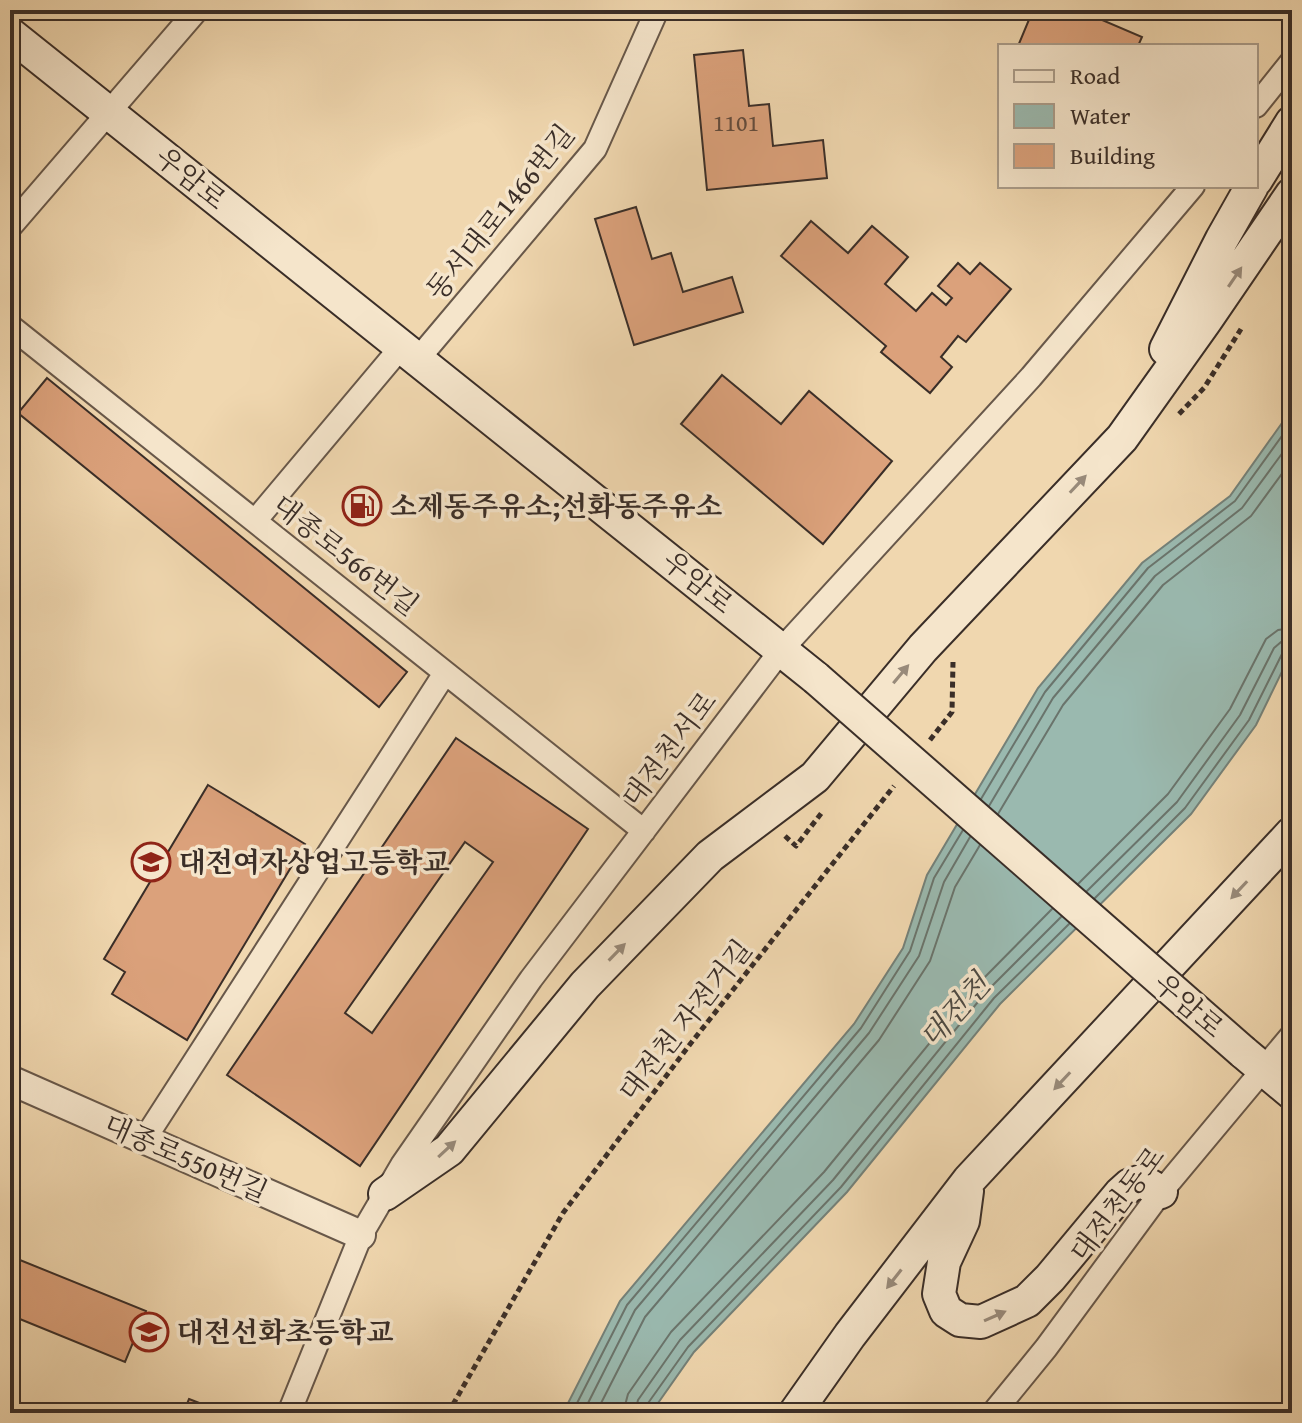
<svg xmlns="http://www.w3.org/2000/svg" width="1302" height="1423" font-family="'Gentium Book Plus','Noto Serif KR',serif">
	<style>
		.water { fill: #9ab9af; stroke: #748179; stroke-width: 2 }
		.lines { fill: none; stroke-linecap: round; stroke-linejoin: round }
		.shore { stroke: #6a746c; stroke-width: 2 }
		.building { fill: #dba17b; stroke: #3a2e28; stroke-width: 2; fill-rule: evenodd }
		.minor-casing { stroke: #68584a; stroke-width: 26 }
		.tertiary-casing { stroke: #68584a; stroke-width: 32 }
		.secondary-casing { stroke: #3a2e28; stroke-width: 36 }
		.path { stroke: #3a2e28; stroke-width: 5; stroke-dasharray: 6 4; stroke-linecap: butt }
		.minor { stroke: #f5e5cb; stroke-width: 22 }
		.tertiary { stroke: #f5e5cb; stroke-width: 28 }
		.secondary { stroke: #f5e5cb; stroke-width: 32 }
		.secondary-bridge-casing { stroke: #3a2e28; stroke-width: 36; stroke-linecap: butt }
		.secondary-bridge { stroke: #f5e5cb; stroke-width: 32 }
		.oneway { fill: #988a7a }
		.labels { text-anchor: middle; stroke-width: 7; stroke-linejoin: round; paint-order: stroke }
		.number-label { font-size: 24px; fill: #624b3d }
		.street-label { font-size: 28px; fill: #3a2e28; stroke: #f5e5cb }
		.poi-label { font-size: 28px; font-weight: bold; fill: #3a2e28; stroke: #f5e5cb; text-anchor: start }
		.water-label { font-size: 30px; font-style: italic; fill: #4d4a43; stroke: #f5e5cb }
	</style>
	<rect width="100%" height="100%" fill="#f0d7af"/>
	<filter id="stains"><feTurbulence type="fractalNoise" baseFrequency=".0025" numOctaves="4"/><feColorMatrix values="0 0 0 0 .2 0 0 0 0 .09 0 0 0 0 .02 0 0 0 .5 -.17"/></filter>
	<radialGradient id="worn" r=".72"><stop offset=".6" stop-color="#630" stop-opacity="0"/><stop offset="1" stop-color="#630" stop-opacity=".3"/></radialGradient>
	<path class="water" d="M1292 409V651L1256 725 1191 814 1000 1004 847 1192 694 1352 651 1413H563L620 1301 854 1024 903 948 927 875 1038 688 1142 563 1230 496Z"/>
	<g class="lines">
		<path class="shore" d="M981 799 1045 692 1148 568 1235 501 1292 422
			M989 806 1053 698 1155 576 1242 508 1292 440
			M998 814 1063 705 1163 585 1251 516 1292 460
			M1078 884 1168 794 1230 709 1266 639 1278 630 1292 628
			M1087 891 1177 802 1240 715 1274 648 1281 642 1292 640
			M1095 898 1185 808 1249 720 1282 654 1292 650
			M572 1413 627 1305 861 1028 910 951 934 878 963 830
			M583 1413 635 1310 869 1033 919 956 944 882 970 837
			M596 1413 645 1317 879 1040 930 961 955 887 980 845
			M623 1413 628 1394 671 1332 824 1172 978 984 1052 909
			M635 1413 638 1400 680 1340 833 1180 986 992 1061 917
			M645 1413 646 1406 688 1347 841 1187 994 998 1069 924"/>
	</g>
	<path class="building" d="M1033 10H1098L1095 17 1142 37 1138 46H1018Z
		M743 50 749 106 769 104 773 146 823 140 827 178 707 190 694 55Z
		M636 207 652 259 671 253 683 292 732 277 743 312 634 345 595 219Z
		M811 221 848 253 872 226 908 257 885 284 916 311 932 293 946 305 952 298 938 286 958 263 970 274 980 263 1011 289 966 342 958 336 941 357 952 367 930 393 881 352 886 346 781 256Z
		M722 375 781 424 809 391 892 461 823 544 681 424Z
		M47 378 407 672 379 707 18 413Z
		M456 738 588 829 360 1166 227 1075ZM465 842 493 862 372 1033 345 1013Z
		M208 785 305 844 187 1040 112 994 125 972 104 959Z
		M10 1256 146 1311 125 1362 10 1315Z
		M189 1399 225 1413H183Z"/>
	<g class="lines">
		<g class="minor-casing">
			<path id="minor" d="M1256 106 1292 61
				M10 227 197 10
				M10 326 644 831
				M418 359 595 149 657 10
				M255 521 402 346
				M144 1140 445 673
				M289 1413 361 1235 402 1165 531 979 782 649 1031 377 1193 186
				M993 1413 1046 1348 1161 1192 1292 1035"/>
		</g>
		<g class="tertiary-casing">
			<path id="tertiary" d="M10 1080 361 1235"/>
		</g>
		<g class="secondary-casing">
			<path id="secondary" d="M10 34 816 678
				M1256 180 1292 122
				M1166 349 1222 239 1252 186
				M1243 1052 1292 1093
				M967 1191 963 1221 944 1262 939 1294 946 1311 960 1320 981 1322 1027 1301 1050 1278 1120 1194 1130 1185 1142 1181 1161 1192
				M385 1194 449 1150 585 985 710 856 815 777 923 648 1122 438 1206 320 1292 194
				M795 1413 850 1335 969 1180 1292 833"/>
		</g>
		<path class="path" d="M1179 414 1204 388 1241 329
			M930 740 952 712 953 662
			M785 836 796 846 823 811
			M448 1413 563 1213 691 1043 894 786"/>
		<use href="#minor" class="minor"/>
		<use href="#tertiary" class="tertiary"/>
		<use href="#secondary" class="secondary"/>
		<g class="secondary-bridge-casing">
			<path id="secondary-bridge" d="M816 678 1243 1052"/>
		</g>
		<use href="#secondary-bridge" class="secondary-bridge"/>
	</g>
	<defs><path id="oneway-solid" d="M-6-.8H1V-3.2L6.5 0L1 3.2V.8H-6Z" transform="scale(2)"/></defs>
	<g class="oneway">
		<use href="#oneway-solid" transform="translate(1235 277) rotate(-56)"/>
		<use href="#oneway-solid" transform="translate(1078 484) rotate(-47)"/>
		<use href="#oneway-solid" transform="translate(901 674) rotate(-50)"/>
		<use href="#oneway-solid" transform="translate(1239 890) rotate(133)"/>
		<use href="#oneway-solid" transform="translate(617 952) rotate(-46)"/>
		<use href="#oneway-solid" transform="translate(1062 1081) rotate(133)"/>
		<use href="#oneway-solid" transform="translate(447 1149) rotate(-43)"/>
		<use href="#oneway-solid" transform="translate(894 1279) rotate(128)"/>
		<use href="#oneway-solid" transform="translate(995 1316) rotate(-24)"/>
	</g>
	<defs>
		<g id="fuel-ring" transform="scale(2)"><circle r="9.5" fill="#f5e5cb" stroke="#8f2418" stroke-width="1.5"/><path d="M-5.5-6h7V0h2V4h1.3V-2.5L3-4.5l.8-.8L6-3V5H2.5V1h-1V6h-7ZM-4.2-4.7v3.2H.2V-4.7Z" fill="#8f2418"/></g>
		<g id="school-ring" transform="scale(2)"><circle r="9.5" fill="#f5e5cb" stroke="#8f2418" stroke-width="1.5"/><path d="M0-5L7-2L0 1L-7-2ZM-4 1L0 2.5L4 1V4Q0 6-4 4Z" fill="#8f2418"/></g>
	</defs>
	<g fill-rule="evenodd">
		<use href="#fuel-ring" x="362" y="506"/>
		<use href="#school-ring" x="151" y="862"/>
		<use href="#school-ring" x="149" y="1332"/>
	</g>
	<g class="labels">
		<g class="number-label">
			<text x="736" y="131">1101</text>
		</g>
		<g class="street-label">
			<text transform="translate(191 178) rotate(39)" y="10">우암로</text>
			<text transform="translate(500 212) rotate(-51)" y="10">동서대로1466번길</text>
			<text transform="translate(346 555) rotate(38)" y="10">대종로566번길</text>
			<text transform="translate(698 582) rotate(39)" y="10">우암로</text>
			<text transform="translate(669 749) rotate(-53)" y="10">대전천서로</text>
			<text transform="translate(1189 1005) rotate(41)" y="10">우암로</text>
			<text transform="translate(685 1020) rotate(-52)" y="10">대전천 자전거길</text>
			<text transform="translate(186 1158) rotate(24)" y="10">대종로550번길</text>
			<text transform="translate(1117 1204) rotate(-53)" y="10">대전천동로</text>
		</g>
		<g class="poi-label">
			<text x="390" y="516">소제동주유소;선화동주유소</text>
			<text x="179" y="872">대전여자상업고등학교</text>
			<text x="177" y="1342">대전선화초등학교</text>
		</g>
		<g class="water-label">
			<text transform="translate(955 1011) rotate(-48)" y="10">대전천</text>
		</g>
	</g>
	<rect width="1302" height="1423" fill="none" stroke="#f0d7af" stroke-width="40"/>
	<rect x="12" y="12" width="1278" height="1399" fill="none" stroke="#3a2e28" stroke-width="4"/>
	<rect x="20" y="20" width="1262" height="1383" fill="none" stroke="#3a2e28" stroke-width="2"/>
	<rect x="998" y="44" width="260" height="144" fill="#f5e5cb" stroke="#aa9c8a" stroke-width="2"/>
	<rect x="1014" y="70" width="40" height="12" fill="#f5e5cb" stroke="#aa9c8a" stroke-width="2"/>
	<text x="1070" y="84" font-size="24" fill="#3a2e28">Road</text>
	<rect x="1014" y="104" width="40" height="24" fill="#9ab9af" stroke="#aa9c8a" stroke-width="2"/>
	<text x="1070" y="124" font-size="24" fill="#3a2e28">Water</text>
	<rect x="1014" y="144" width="40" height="24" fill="#dba17b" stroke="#aa9c8a" stroke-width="2"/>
	<text x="1070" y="164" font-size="24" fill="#3a2e28">Building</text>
	<rect width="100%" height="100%" filter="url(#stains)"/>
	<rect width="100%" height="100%" fill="url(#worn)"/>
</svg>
